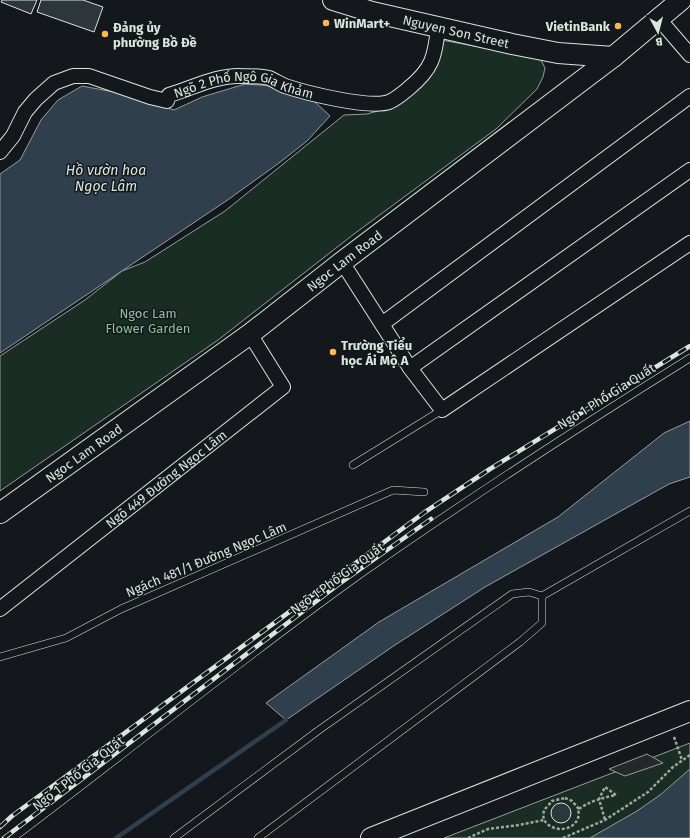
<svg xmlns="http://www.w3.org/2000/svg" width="690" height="838" font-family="'Fira Sans',sans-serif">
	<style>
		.green { fill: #1a2d24; stroke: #939e99 }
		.parking { fill: #24282b; stroke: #939e99 }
		.water { fill: #2f3f4d; stroke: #939e99 }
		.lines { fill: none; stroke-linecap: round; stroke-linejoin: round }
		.stream { stroke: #2f3f4d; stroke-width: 4.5 }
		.building { fill: #2c363c; stroke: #d8e6dc }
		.lane-casing { stroke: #d8e6dc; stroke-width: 8 }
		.street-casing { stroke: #d8e6dc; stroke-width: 16 }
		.secondary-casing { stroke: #d8e6dc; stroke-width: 22 }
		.path { stroke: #9da8a2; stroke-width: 2.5; stroke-dasharray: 3 2; stroke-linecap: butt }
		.lane { stroke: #14181c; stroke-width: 7 }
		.street { stroke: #14181c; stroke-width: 14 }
		.secondary { stroke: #14181c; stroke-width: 20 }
		.rail-casing { stroke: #d8e6dc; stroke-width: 4.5 }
		.rail { stroke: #14181c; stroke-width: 3; stroke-dasharray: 9; stroke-linecap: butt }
		.poi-dot { fill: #ffb74d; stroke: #14181c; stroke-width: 1.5 }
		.labels { text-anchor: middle; stroke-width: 3; stroke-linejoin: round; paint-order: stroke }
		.poi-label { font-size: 13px; font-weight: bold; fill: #d8e6dc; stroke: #14181c; text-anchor: start }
		.street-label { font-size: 13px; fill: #d8e6dc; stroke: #14181c }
		.park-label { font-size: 13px; fill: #8ac095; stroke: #14181c }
		.water-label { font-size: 14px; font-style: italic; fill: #d8e6dc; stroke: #14181c }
	</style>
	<rect width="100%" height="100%" fill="#14181c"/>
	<path class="green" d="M436 39 540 58 545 68 543 77 537 89 496 129 354 234 218 340 0 491V356L85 300 122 271 145 262 225 211 344 115 367 114 385 109 409 90Z
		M690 743V838H444Z"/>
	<path class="parking" d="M647 754 663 763 625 776 609 769Z"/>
	<path class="water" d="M245 84 274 86 296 94 314 101 330 116 307 141 279 163 229 199 0 353V174L20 160 41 120 58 100 82 86 119 93 174 110 202 97Z
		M690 421V477L669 484 485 587 395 645 286 720 266 703 379 622 558 517 664 433Z
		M690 769V838H590L637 811 660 795Z"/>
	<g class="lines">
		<path class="stream" d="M116 838 286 720"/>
	</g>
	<path class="building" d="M2 0H37L31 14 1 2Z
		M41 0H83L103 7 94 32 37 12Z
		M551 813a10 10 0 1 1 20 0a10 10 0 1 1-20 0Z"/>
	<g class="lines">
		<g class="lane-casing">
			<path id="lane" d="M353 465 442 410
				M0 657 66 638 121 609 393 490 424 492
				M13 838C130 750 243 658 362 573 469 498 579 427 690 358
				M174 838 319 730 512 594 529 592 542 596 690 511
				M258 838 520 642 542 623V596"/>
		</g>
		<g class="street-casing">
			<g id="street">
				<path d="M659 19 690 55"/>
				<path id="s1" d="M0 152 13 136 25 112 36 99 54 83 73 76H89L150 97 167 101 169 95C193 88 216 75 241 76 250 76 260 76 269 78 274 80 280 84 285 86 306 93 370 109 389 102 396 99 403 93 409 88 432 69 435 57 438 28"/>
				<path d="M342 262 410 368 442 410 690 243"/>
				<path d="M382 324 690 96"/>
				<path d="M410 368 690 170"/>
				<path id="s2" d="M0 609 283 387 250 334"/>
			</g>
		</g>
		<g class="secondary-casing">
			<g id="secondary">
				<path id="s3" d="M333 0 372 12 512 44 558 53 613 57"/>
				<path id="s4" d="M0 513 250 334 342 262 613 57 681 0"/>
				<path d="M371 838 690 711"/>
			</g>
		</g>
		<path class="path" d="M674 737 682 760
			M565 798 572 801 579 809C578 812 579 816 578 818 571 837 538 829 544 811 545 808 550 804 552 801Z
			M579 809C590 801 602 798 616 795L605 787 599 799 605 820
			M468 838 488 829 519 825 544 820
			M563 838 605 820 648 792 673 767 690 755"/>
		<use href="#lane" class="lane"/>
		<use href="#street" class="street"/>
		<use href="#secondary" class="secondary"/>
		<g class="rail-casing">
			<path id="rail" d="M0 827 12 816 425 512 490 469 690 346
				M4 838 339 584 431 519"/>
		</g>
		<use href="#rail" class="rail"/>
	</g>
	<g class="poi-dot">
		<circle cx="326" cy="23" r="4"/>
		<circle cx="618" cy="26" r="4"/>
		<circle cx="105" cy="34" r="4"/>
		<circle cx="333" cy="352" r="4"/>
	</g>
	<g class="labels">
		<g class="poi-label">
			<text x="334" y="28">WinMart+</text>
			<text x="610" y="31" text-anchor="end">VietinBank</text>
			<text x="113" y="32">Đảng ủy<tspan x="113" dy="15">phường Bồ Đề</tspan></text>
			<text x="341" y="350">Trường Tiểu<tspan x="341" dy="15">học Ái Mộ A</tspan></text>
		</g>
		<g class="street-label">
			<text dy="5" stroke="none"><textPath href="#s3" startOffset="127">Nguyen Son Street</textPath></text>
			<text dy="5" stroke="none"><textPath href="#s1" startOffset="291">Ngõ 2 Phố Ngô Gia Khảm</textPath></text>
			<text dy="5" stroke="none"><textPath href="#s4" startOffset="427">Ngoc Lam Road</textPath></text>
			<text transform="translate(606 396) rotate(-32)" y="5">Ngõ 1 Phố Gia Quất</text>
			<text dy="5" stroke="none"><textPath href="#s4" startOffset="103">Ngoc Lam Road</textPath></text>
			<text dy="5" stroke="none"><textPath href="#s2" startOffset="211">Ngõ 449 Đường Ngọc Lâm</textPath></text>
			<text transform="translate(206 559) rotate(-23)" y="5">Ngách 481/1 Đường Ngọc Lâm</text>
			<text transform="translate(337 578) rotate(-36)" y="5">Ngõ 1 Phố Gia Quất</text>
			<text transform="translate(78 773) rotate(-38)" y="5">Ngõ 1 Phố Gia Quất</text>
		</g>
		<g class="park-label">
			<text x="148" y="318">Ngoc Lam<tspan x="148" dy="15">Flower Garden</tspan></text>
		</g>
		<g class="water-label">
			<text x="106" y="175">Hồ vườn hoa<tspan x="106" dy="16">Ngọc Lâm</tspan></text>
		</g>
	</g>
	<g transform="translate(658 32) rotate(173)" stroke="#14181c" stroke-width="3" paint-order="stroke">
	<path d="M0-3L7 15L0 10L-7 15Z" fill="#d8e6dc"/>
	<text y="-6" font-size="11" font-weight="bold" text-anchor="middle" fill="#d8e6dc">B</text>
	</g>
</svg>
